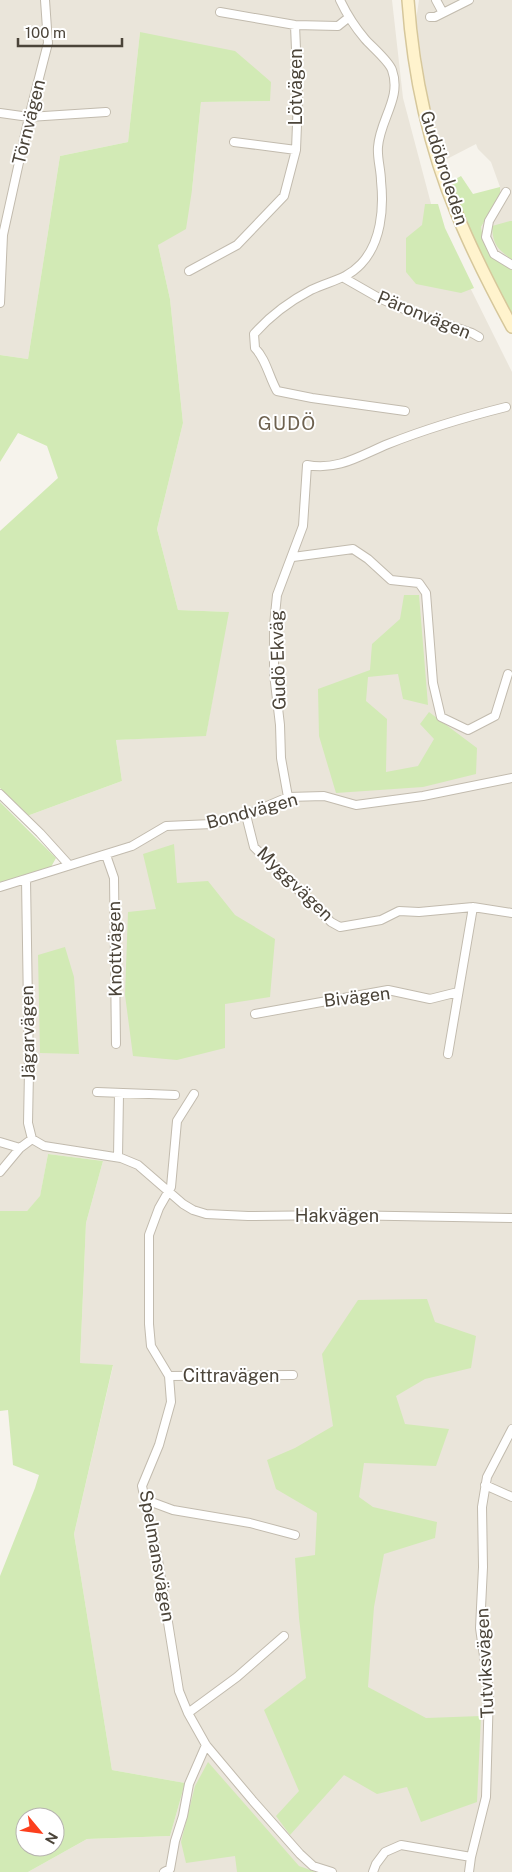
<svg xmlns="http://www.w3.org/2000/svg" width="512" height="1872" font-family="'Public Sans',sans-serif">
	<style>
		.residential { fill: #eae5da }
		.green { fill: #d2eab5; fill-rule: evenodd }
		.lines { fill: none; stroke-linecap: round; stroke-linejoin: round }
		.minor-casing { stroke: #c2bbae; stroke-width: 10 }
		.secondary-casing { stroke: #d6c79b; stroke-width: 14 }
		.minor { stroke: #fff; stroke-width: 8 }
		.secondary { stroke: #fff3cd; stroke-width: 11 }
		.labels { text-anchor: middle; stroke-width: 4; stroke-linejoin: round; paint-order: stroke }
		.street-label { font-size: 18px; fill: #4b4439; stroke: #fff }
		.neighbourhood-label { font-size: 19px; letter-spacing: 1px; fill: #6e6250; stroke: #fff }
	</style>
	<rect width="100%" height="100%" fill="#f6f3ec"/>
	<path class="residential" d="M0 0H392L403 98 434 215 512 372V1872H28L87 1839 170 1836 185 1783 112 1770 74 1534 113 1366 80 1363 86 1223 103 1161 48 1154 40 1197 27 1211H0V884L74 863 27 816 122 781 116 740 206 735 228 612 178 610 157 529 183 423 170 299 158 245 192 190 201 102 269 101 140 32 128 142 60 156 28 359 0 355Z
		M419 0H512V270L497 261 484 244 481 227 500 195V187L491 162 478 149 476 144 445 160 432 116 424 77 416 20Z"/>
	<path class="green" d="M140 32 235 51 271 82 270 101 201 102 192 190 186 229 158 245 170 299 183 423 157 529 178 610 229 612 206 736 116 740 122 781 27 816 0 788V531L58 478 47 446 18 433 0 462V355L28 359 60 156 128 142Z
		M461 176 473 194 500 187V195L481 227C485 251 492 258 512 270V316L465 223 452 181Z
		M425 204H438L445 228 474 288 461 293 416 284 406 272V238L422 225Z
		M510 221H512V260C497 248 493 245 492 226Z
		M404 595H419L428 705 403 699 398 674 368 677 366 701 387 719 386 772 418 766 434 739 420 724 429 712 477 748 476 774 423 787 336 793 319 736 318 689 370 670 372 644 400 619Z
		M0 802 56 858 51 867 0 883Z
		M174 844 177 883 208 881 235 915 275 939 270 997 225 1004V1048L177 1060 133 1056 125 995 128 912 156 909 143 854Z
		M65 947 74 977 79 1054 40 1053 38 955Z
		M48 1154 103 1161 86 1223 80 1363 113 1365 74 1534 112 1770 185 1783 170 1836 87 1839 28 1872H0V1576L35 1488 39 1475 13 1465 8 1410 0 1411V1211H27L40 1196ZM25 1817H55V1847H25Z
		M427 1299 435 1322 476 1336 471 1368 425 1379 396 1396 405 1424 449 1429 436 1466 364 1463 359 1497 373 1507 437 1522 435 1538 384 1554 374 1607 368 1687 426 1718 481 1716 477 1802 421 1822 407 1787 377 1794 344 1775 290 1835 276 1816 299 1791 264 1710 306 1678 299 1618 295 1558 315 1555 317 1513 276 1489 267 1460 295 1448 333 1426 322 1354 358 1300Z
		M208 1762 299 1866 316 1872H237L235 1856 186 1863 181 1842 195 1786Z"/>
	<g class="lines">
		<g class="minor-casing">
			<path id="minor" d="M340 0C347 15 354 26 365 39 371 46 389 61 392 70 402 98 380 119 378 147 377 158 381 170 381 181 384 209 381 243 361 264 346 280 329 281 311 290 290 301 269 317 254 334L255 348C266 359 269 377 277 391L312 398 405 411
				M436 0 443 13 469 0
				M220 12 295 25 338 26 348 18
				M430 17H435L443 13
				M0 113 29 117 106 112
				M234 142 296 150
				M506 192 489 221 486 237 494 254 512 265
				M189 271 237 245 284 196 296 150 298 98 295 25
				M344 278 379 298 413 313 472 333 479 337
				M0 303 3 235 29 117 48 43 45 0
				M293 557 353 549 368 559 391 580 419 583 426 593 433 683 441 717 468 730 495 716 508 674
				M0 794 40 833 69 865
				M288 797 281 758 280 725 274 674V625L277 595 303 526 307 465C338 471 361 455 388 444 426 429 466 417 506 407
				M246 815 254 847 331 922 340 927 381 920 399 911 419 912 473 907 512 913
				M106 855 114 878 116 1044
				M0 887 132 846 166 826 212 824 246 815 288 797 324 796 356 805 423 796 512 778
				M255 1014 388 990 430 999 458 992
				M448 1054 473 907
				M97 1092 175 1095
				M194 1094 177 1121 171 1187 159 1208 149 1235V1324L151 1346 169 1376 171 1402 159 1445 142 1486 158 1560 179 1691 188 1713 206 1745 253 1801 300 1854 313 1866 332 1872
				M32 1139 44 1146 121 1158 138 1165 183 1204 193 1210 206 1214 248 1216 338 1215 512 1218
				M0 1142 20 1148
				M118 1157 119 1094
				M0 1172 20 1148 32 1139 28 1123 29 1071 26 879
				M169 1376 293 1375
				M485 1485 512 1497
				M146 1500 173 1510 250 1523 295 1535
				M188 1713 237 1677 284 1636
				M164 1872 170 1869 175 1841 183 1816 189 1784 206 1745
				M373 1872 376 1864 385 1852 401 1845 471 1857
				M469 1872 471 1857 486 1797 489 1691 480 1628 483 1567 482 1507 487 1477 512 1429"/>
		</g>
		<g class="secondary-casing">
			<path id="secondary" d="M408 0C413 72 429 147 457 214 473 253 492 290 512 327"/>
		</g>
		<use href="#minor" class="minor"/>
		<use href="#secondary" class="secondary"/>
	</g>
	<g class="labels">
		<g class="street-label">
			<text transform="translate(296 87) rotate(-90)" y="6">Lötvägen</text>
			<text transform="translate(29 122) rotate(-76)" y="6">Törnvägen</text>
			<text transform="translate(444 168) rotate(72)" y="6">Gudöbroleden</text>
			<text transform="translate(424 315) rotate(22)" y="6">Päronvägen</text>
			<text transform="translate(278 660) rotate(-92)" y="6">Gudö Ekväg</text>
			<text transform="translate(252 811) rotate(-15)" y="6">Bondvägen</text>
			<text transform="translate(295 884) rotate(44)" y="6">Myggvägen</text>
			<text transform="translate(115 949) rotate(-91)" y="6">Knottvägen</text>
			<text transform="translate(357 997) rotate(-7)" y="6">Bivägen</text>
			<text transform="translate(28 1033) rotate(-91)" y="6">Jägarvägen</text>
			<text x="337" y="1222">Hakvägen</text>
			<text x="231" y="1382">Cittravägen</text>
			<text transform="translate(157 1556) rotate(80)" y="6">Spelmansvägen</text>
			<text transform="translate(485 1663) rotate(-93)" y="6">Tutviksvägen</text>
		</g>
		<g class="neighbourhood-label">
			<text x="287" y="430">GUDÖ</text>
		</g>
	</g>
	<g transform="translate(40 1832) rotate(119)"><circle r="24" fill="#ffffff" stroke="#b7b4b0"/>
	<path d="M0-4L9 19L0 12L-9 19Z" fill="#fc3f1d"/>
	<text y="-8" font-size="14" font-weight="bold" text-anchor="middle" fill="#4b4439">N</text>
	</g>
	<path d="M18 38v8h104v-8" fill="none" stroke="#4b4439" stroke-width="2.5"/>
	<text x="25" y="38" font-size="15" fill="#4b4439" stroke="#ffffff" stroke-width="4" paint-order="stroke">100 m</text>
</svg>
